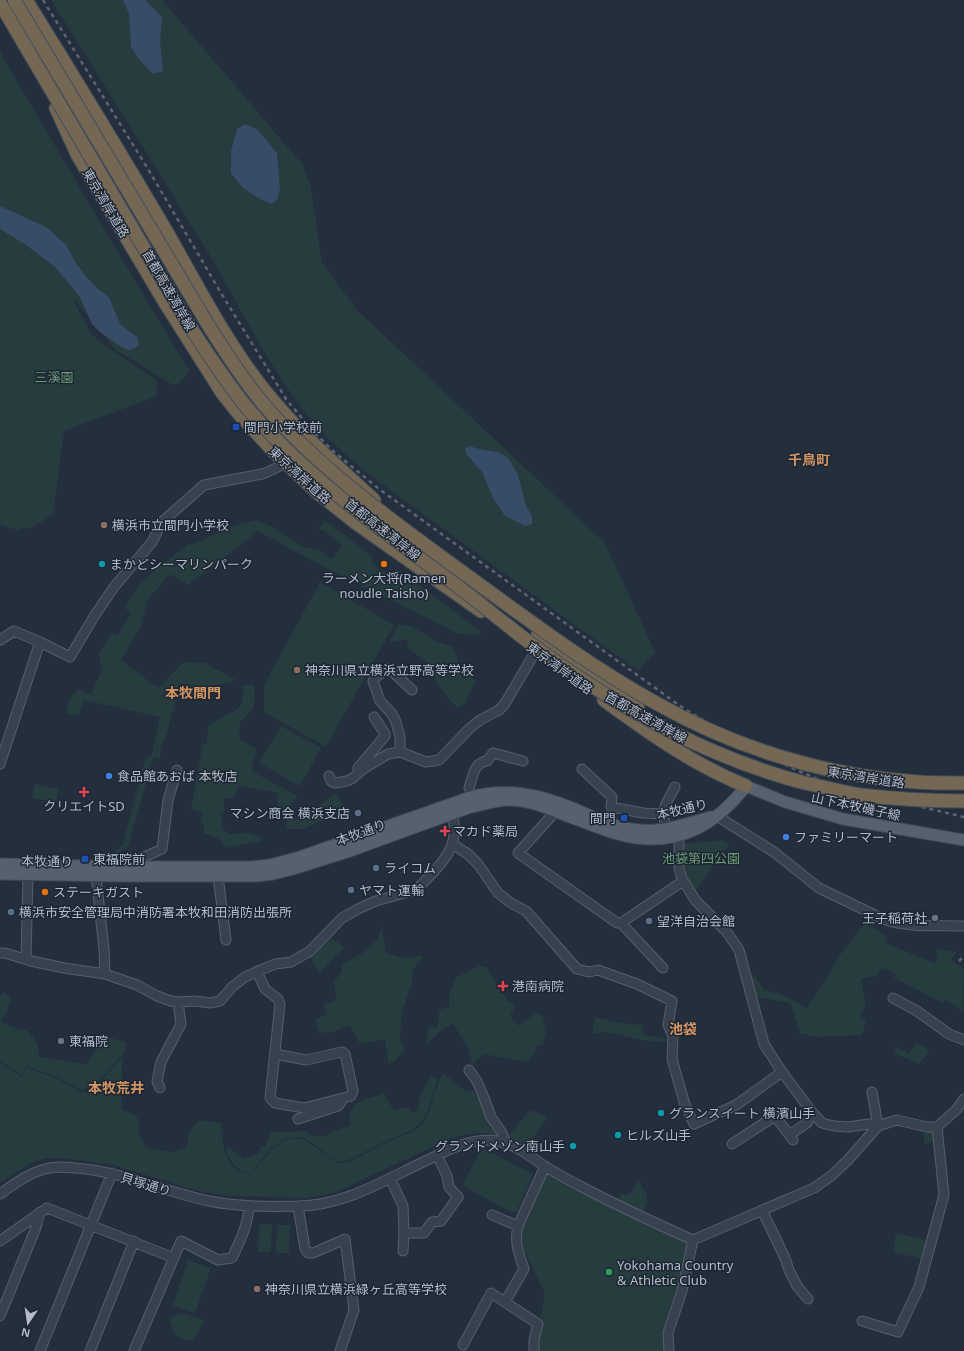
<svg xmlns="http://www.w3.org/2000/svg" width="964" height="1351" font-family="'Noto Sans','Noto Sans JP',sans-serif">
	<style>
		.green { fill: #263c3f }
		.water { fill: #394c67 }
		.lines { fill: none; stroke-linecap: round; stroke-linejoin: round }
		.minor-casing { stroke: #565f6c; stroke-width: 11 }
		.major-casing { stroke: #414a57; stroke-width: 13 }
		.highway-casing { stroke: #434c59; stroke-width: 15 }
		.minor { stroke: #38414e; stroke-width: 9 }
		.major { stroke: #56606e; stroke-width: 11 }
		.highway { stroke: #746855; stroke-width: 13 }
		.rail { stroke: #5a6575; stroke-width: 2.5; stroke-dasharray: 4 4; stroke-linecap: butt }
		.highway-bridge-casing { stroke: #434c59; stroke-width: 15; stroke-linecap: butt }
		.highway-bridge { stroke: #746855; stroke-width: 13 }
		.transit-dot { fill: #1a4fb4; stroke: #1d2633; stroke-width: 1.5 }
		.education-dot { fill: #8d6e63; stroke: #1d2633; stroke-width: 1.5 }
		.culture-dot { fill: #0f9aa8; stroke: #1d2633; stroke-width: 1.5 }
		.food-dot { fill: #e8710a; stroke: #1d2633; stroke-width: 1.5 }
		.shop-dot { fill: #3f7fe0; stroke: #1d2633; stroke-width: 1.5 }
		.health-dot { fill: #e0444e; stroke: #1d2633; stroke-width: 1.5 }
		.service-dot { fill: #5c6f8a; stroke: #1d2633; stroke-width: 1.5 }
		.worship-dot { fill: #6b7280; stroke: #1d2633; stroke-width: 1.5 }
		.leisure-dot { fill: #2e9e5b; stroke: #1d2633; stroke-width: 1.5 }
		.labels { text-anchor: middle; stroke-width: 3; stroke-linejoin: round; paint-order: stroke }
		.street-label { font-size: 13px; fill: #b4bcc9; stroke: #1d2633 }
		.park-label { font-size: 13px; fill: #6b9a76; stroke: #1d2633 }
		.poi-label { font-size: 13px; fill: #b4bcc9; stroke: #1d2633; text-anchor: start }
		.neighbourhood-label { font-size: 14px; font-weight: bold; fill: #d59563; stroke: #1d2633 }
	</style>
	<rect width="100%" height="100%" fill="#242f3e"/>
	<path class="green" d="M51 0H162L303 165 311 188 322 263 357 310 605 543 655 652 638 671 367 473C344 453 321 434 303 410 265 360 238 303 206 249 155 166 103 83 51 0Z
		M0 51 13 75 165 331 190 371 179 383 173 385 116 350 72 297 91 334 107 347 157 380V396L64 431 53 514 30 529 23 528 17 530 0 525Z
		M256 520 274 527 296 543 304 547 318 549 332 559 342 546 325 531 318 530 325 520 373 557 371 561 381 571 392 573 397 569 482 632 476 635 459 634 326 568 258 531 188 585 170 574 148 599 140 628 121 660 158 688 184 662 205 663 236 680 205 688 180 683 166 737 161 745 160 759 154 757 152 762 128 846 115 857H110L123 844 146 756 151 757 160 717 84 700 79 716 66 713C67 702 71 696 78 689L91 695 102 669 99 653 112 633 118 636 131 613 125 608C137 580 166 562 189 544L191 545 235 525Z
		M320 582 394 625 326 747 264 712V685Z
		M399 624 411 626 438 642 453 646 461 669 476 682 470 691 466 703 457 708 443 691 434 678 436 672 428 663 408 648 407 640 389 642Z
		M243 685H254C255 707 257 707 240 722L239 739 255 748 256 753 251 771 298 796 289 806V812L296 819 315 809 336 793 345 808 304 829H286L287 819 277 813 278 793 242 786H238L234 797 224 799V813L221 814 223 829 229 834 248 833 259 836 263 841 226 848 221 840 204 833V823H200L202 812 191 809 203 743 206 744 208 731V725L236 710 242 704Z
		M281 726 321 748 300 786 259 763Z
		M35 784 59 789 56 802 32 798Z
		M722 840 729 845 696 889 687 879 685 867V844Z
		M865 923 885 935 886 943 935 964 938 956 936 953 937 949 957 952 951 960 963 968H964L963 1011 946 999 943 1003 894 978 896 974 882 968 877 975 861 979 866 1007 864 1008 860 1016 866 1020 862 1035 818 1037 800 1033 791 1004 781 1001 757 997 751 974 757 979 764 990C780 992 792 1000 806 1008L827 978 839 956Z
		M382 927 386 952C398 959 409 959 422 955L423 959 416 965 413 971 412 982 402 1012 400 1040 405 1047 404 1052 401 1054 394 1062 388 1063 385 1039 360 1044 350 1025 333 1032 319 1033 315 1019 327 1015 323 1005 337 1000 334 982 341 972 342 965 364 952 377 940Z
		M330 937 345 948 331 961 320 973 309 956 319 949Z
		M479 966 486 967 508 1001 516 1005 510 1016 519 1026 536 1012 543 1016 546 1035 542 1045 537 1046 536 1052 526 1062 484 1054 472 1065 468 1047 453 1024 439 1032 426 1045 428 1028 438 1027 439 1010 449 1007V997L455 978Z
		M3 992 11 999 7 1012 0 1022 15 1028 26 1030 34 1038 39 1049 38 1057 87 1064 103 1036 126 1042 124 1053 94 1087 81 1090 57 1077 26 1066 22 1075 0 1061V997Z
		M595 1017 620 1023 643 1025V1035L667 1039V1042L647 1041 606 1032 592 1034Z
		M916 1042 930 1051 919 1064 894 1053 896 1047 909 1054Z
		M122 1057V1094L121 1109 133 1114 139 1120V1135L146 1147 169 1152 182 1150 187 1145 190 1130 199 1120 221 1123C222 1143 225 1177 253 1172L273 1148 287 1139H304L337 1163 349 1162 391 1140 412 1132 423 1124 430 1110 434 1093 443 1073 464 1090 474 1092 478 1097 486 1120 496 1135C480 1132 467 1133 452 1138L334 1193 306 1198 231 1196 209 1193 191 1189 113 1165 64 1158H47L33 1162 0 1183V1063L22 1077 27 1068 56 1078 81 1092 95 1088Z
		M431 1076 437 1079 428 1110 421 1123 411 1130 390 1139 348 1160 337 1162 304 1137 285 1139 271 1148 252 1172C250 1172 248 1172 245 1172 237 1170 226 1157 226 1148L228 1147 244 1159 258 1154 261 1146 265 1147 271 1132 306 1131 312 1136 318 1135 319 1137 327 1136 329 1133 351 1125 349 1114 357 1103 366 1099 384 1094 394 1111 403 1107 410 1110 411 1113 417 1111 420 1096Z
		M530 1110 547 1117 526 1148 508 1141V1136Z
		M928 1131 934 1132 935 1142 925 1144 923 1132Z
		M482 1148 533 1174 517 1211 512 1213 462 1185Z
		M548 1173 626 1213 649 1226 687 1241 689 1245 666 1351H536V1341L544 1299V1291L528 1259 519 1233 543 1176Z
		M639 1181C648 1196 651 1199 641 1215L618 1200 622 1193 627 1196 629 1193H631Z
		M259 1224H272L271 1252H258Z
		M277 1225H290L289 1253H276Z
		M896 1233 928 1241 922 1259 893 1252Z
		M188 1260 211 1268 195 1313 173 1306Z
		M181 1313 204 1320 194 1340H185L174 1333 169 1318Z"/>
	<path class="water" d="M123 0H145L162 17 160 41 163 71 153 74 139 59 131 47 129 14Z
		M245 124 257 129 277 153 280 189 277 200 272 204 260 199 243 188 231 173V151L237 129Z
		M0 206 44 226 50 230 66 245 76 263 84 274 98 289 109 297 120 324 137 337 139 345 133 349 129 350 123 348 100 332 92 324 80 297 55 267 26 245 0 229Z
		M469 446 483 450 498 452 508 458 518 475 526 506 532 516V524L525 526 505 516 493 498 482 472 467 455 465 449Z"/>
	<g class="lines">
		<g class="minor-casing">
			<path id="minor" d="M0 640 14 631 40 642
				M400 752V737L396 722 392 714 380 701 373 681 375 678 386 669 391 670 412 690
				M0 764 40 642 70 657 95 615 114 587 152 542 162 522 204 485 262 474C280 468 294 457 309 445
				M358 768 385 736V734L374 717
				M582 769 612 797 611 807 643 813 663 814
				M329 776 331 781 335 783 347 781 353 778 363 769 388 754 400 752 426 762 439 760 470 728 480 720 499 710 504 705 540 644
				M469 788C473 777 474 762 487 761L493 753 523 761
				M556 811 518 853 617 923H621L663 968
				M717 816 774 852 819 888 883 919C909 928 937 925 964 926
				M666 829C661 807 665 806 675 787
				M679 835V868L682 879 696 901 726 931 739 950 764 1044 782 1072 812 1112 822 1123 834 1126 848 1127 869 1124 878 1126
				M452 844 468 854 478 864 498 893 511 903 526 911 577 969 589 972 598 970 637 984 672 1001 668 1025 673 1036 672 1059 685 1105 694 1124 736 1105 782 1072
				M136 873 137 860 162 849 168 800 177 770
				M96 876 104 949 105 974
				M218 876 226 940
				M621 923 683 881
				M0 953H5L31 961 64 968 105 974 137 985 157 996 171 1001 178 1002 195 1001 210 1003 220 1001 232 987 245 977 275 964 291 962 310 951 342 918 358 909 376 901 415 890 419 887C442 863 463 846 451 809
				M26 959 28 874
				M257 971 265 989 278 999 280 1004 270 1098 275 1103 304 1108 351 1096 353 1091 345 1054 342 1052 306 1060 275 1054
				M893 998 917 1011 949 1034 964 1040
				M469 1070 477 1081 484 1098 491 1117 502 1133 506 1144
				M160 1088 157 1081 161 1062 181 1024 178 1002
				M872 1092 878 1126
				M298 1119 338 1106 343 1099
				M789 1135 807 1123 812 1112
				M732 1144 775 1116 793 1140
				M390 1178 403 1206 404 1233 403 1251
				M0 1194C14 1184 29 1173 45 1169 55 1166 65 1167 75 1168 121 1171 164 1192 209 1201 238 1207 268 1207 298 1206 343 1206 383 1181 423 1162 447 1151 470 1137 497 1141 515 1144 531 1157 546 1167 558 1174 570 1181 582 1187 618 1206 655 1223 693 1240L814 1188 831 1176 848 1160 878 1126 897 1120 927 1127H937L957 1109 964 1099
				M298 1206 305 1249 308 1253H313L345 1239 354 1310 340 1351
				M762 1210 785 1258 789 1270 797 1286 808 1299
				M492 1215 518 1226
				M404 1233H424L432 1222 441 1221 458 1197 449 1187 447 1176 437 1155
				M0 1241 47 1208 174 1258
				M505 1302 524 1269C519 1253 514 1244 518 1226L545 1166
				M0 1316 35 1230 40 1212
				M862 1321 898 1332 919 1287 944 1195 937 1127
				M463 1345 491 1293 538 1324 534 1340V1351
				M40 1351 112 1173
				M90 1351 134 1241
				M134 1351 181 1241 218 1260 232 1258C240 1241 248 1225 249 1206
				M669 1351 668 1333 682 1291 693 1240"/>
		</g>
		<g class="major-casing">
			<path id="major" d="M0 864 127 867H252L270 865 300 857 471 797C507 787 541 795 575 809 595 818 616 828 639 830 664 833 687 823 711 817
				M0 874 121 876H256L273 874 293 869 350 851 468 808C480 805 493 801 506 800 528 799 550 809 570 817 592 825 614 835 637 838 684 844 718 822 746 786L785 802 843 819 964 840"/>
		</g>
		<g class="highway-casing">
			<path id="highway" d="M26 0C74 77 122 156 168 234 198 287 227 344 265 391 298 432 336 465 374 500
				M56 108 78 156 164 301 223 394 239 414 275 453 318 493 356 523 481 611
				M538 634 638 708
				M604 700C649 733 694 765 746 786"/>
		</g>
		<use href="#minor" class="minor"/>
		<use href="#major" class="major"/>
		<use href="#highway" class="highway"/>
		<path class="rail" d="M43 0 148 169 221 293 286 399 312 430 333 451 379 489 683 708 760 754 822 781 867 794 964 817
			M959 961 964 956"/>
		<g class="highway-bridge-casing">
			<path id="highway-bridge" d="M14 0 207 323C225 352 243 380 265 406 323 472 395 523 465 574 527 619 589 666 656 703 749 756 857 785 964 783
				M0 3 191 328C209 356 227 383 248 409 307 478 383 531 456 585 481 604 505 624 530 643 613 705 705 757 805 783 824 787 842 792 861 795 895 799 930 801 964 801"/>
		</g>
		<use href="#highway-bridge" class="highway-bridge"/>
	</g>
	<g class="transit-dot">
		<rect x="232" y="423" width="8" height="8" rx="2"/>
		<rect x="620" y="814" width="8" height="8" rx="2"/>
		<rect x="81" y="855" width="8" height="8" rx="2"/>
	</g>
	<g class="education-dot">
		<circle cx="104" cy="525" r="4"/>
		<circle cx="297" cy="670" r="4"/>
		<circle cx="257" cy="1289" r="4"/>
	</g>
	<g class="culture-dot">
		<circle cx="102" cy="564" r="4"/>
		<circle cx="661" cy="1113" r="4"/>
		<circle cx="618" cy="1135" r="4"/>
		<circle cx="573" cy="1146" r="4"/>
	</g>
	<g class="food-dot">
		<circle cx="384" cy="564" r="4"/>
		<circle cx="45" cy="892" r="4"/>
	</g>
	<g class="shop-dot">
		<circle cx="109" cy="776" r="4"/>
		<circle cx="786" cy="837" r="4"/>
	</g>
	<g class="health-dot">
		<path d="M82 786h4v4h4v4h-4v4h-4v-4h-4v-4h4z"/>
		<path d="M443 825h4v4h4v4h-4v4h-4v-4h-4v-4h4z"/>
		<path d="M501 980h4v4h4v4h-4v4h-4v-4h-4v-4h4z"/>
	</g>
	<g class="service-dot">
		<circle cx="358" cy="813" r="4"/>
		<circle cx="376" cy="868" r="4"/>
		<circle cx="351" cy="890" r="4"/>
		<circle cx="11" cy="912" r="4"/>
		<circle cx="649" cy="921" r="4"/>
	</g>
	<g class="worship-dot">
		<circle cx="935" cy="918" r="4"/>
		<circle cx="61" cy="1041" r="4"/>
	</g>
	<circle class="leisure-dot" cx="609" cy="1272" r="4"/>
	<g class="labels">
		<g class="street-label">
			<text transform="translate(106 203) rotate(59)" y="5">東京湾岸道路</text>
			<text transform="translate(169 290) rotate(60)" y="5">首都高速湾岸線</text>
			<text transform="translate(300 475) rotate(42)" y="5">東京湾岸道路</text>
			<text transform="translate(383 529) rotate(38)" y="5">首都高速湾岸線</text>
			<text transform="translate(560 668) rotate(36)" y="5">東京湾岸道路</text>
			<text transform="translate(646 717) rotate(29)" y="5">首都高速湾岸線</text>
			<text transform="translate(866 777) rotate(9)" y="5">東京湾岸道路</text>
			<text transform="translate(856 806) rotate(12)" y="5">山下本牧磯子線</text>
			<text transform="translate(682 809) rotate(-13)" y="5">本牧通り</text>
			<text transform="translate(361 832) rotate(-20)" y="5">本牧通り</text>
			<text transform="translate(47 861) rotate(1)" y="5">本牧通り</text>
			<text transform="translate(146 1184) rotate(17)" y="5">貝塚通り</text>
		</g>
		<g class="park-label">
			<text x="54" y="382">三溪園</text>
			<text x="701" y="863">池袋第四公園</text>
		</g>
		<g class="poi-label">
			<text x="244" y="432">間門小学校前</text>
			<text x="112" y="530">横浜市立間門小学校</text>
			<text x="110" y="569">まかどシーマリンパーク</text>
			<text x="384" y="583" text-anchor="middle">ラーメン大将(Ramen<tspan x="384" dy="15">noudle Taisho)</tspan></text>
			<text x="305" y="675">神奈川県立横浜立野高等学校</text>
			<text x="117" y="781">食品館あおば 本牧店</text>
			<text x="84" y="811" text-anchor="middle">クリエイトSD</text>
			<text x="350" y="818" text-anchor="end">マシン商会 横浜支店</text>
			<text x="616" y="823" text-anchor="end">間門</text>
			<text x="453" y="836">マカド薬局</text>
			<text x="794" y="842">ファミリーマート</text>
			<text x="93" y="864">東福院前</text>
			<text x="384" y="873">ライコム</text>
			<text x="359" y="895">ヤマト運輸</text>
			<text x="53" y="897">ステーキガスト</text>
			<text x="19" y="917">横浜市安全管理局中消防署本牧和田消防出張所</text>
			<text x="927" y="923" text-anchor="end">王子稲荷社</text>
			<text x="657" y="926">望洋自治会館</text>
			<text x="512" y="991">港南病院</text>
			<text x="69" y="1046">東福院</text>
			<text x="669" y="1118">グランスイート 横濱山手</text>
			<text x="626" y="1140">ヒルズ山手</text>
			<text x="565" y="1151" text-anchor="end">グランドメゾン南山手</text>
			<text x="617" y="1270">Yokohama Country<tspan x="617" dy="15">&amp; Athletic Club</tspan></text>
			<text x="265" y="1294">神奈川県立横浜緑ヶ丘高等学校</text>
		</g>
		<g class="neighbourhood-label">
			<text x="809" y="465">千鳥町</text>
			<text x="193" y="698">本牧間門</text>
			<text x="683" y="1034">池袋</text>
			<text x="116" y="1093">本牧荒井</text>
		</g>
	</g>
	<g transform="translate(28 1323) rotate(193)" stroke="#1d2633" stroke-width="3" paint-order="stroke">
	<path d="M0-3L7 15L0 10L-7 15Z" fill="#b4bcc9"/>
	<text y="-6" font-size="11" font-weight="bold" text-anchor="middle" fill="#b4bcc9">N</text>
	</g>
</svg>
